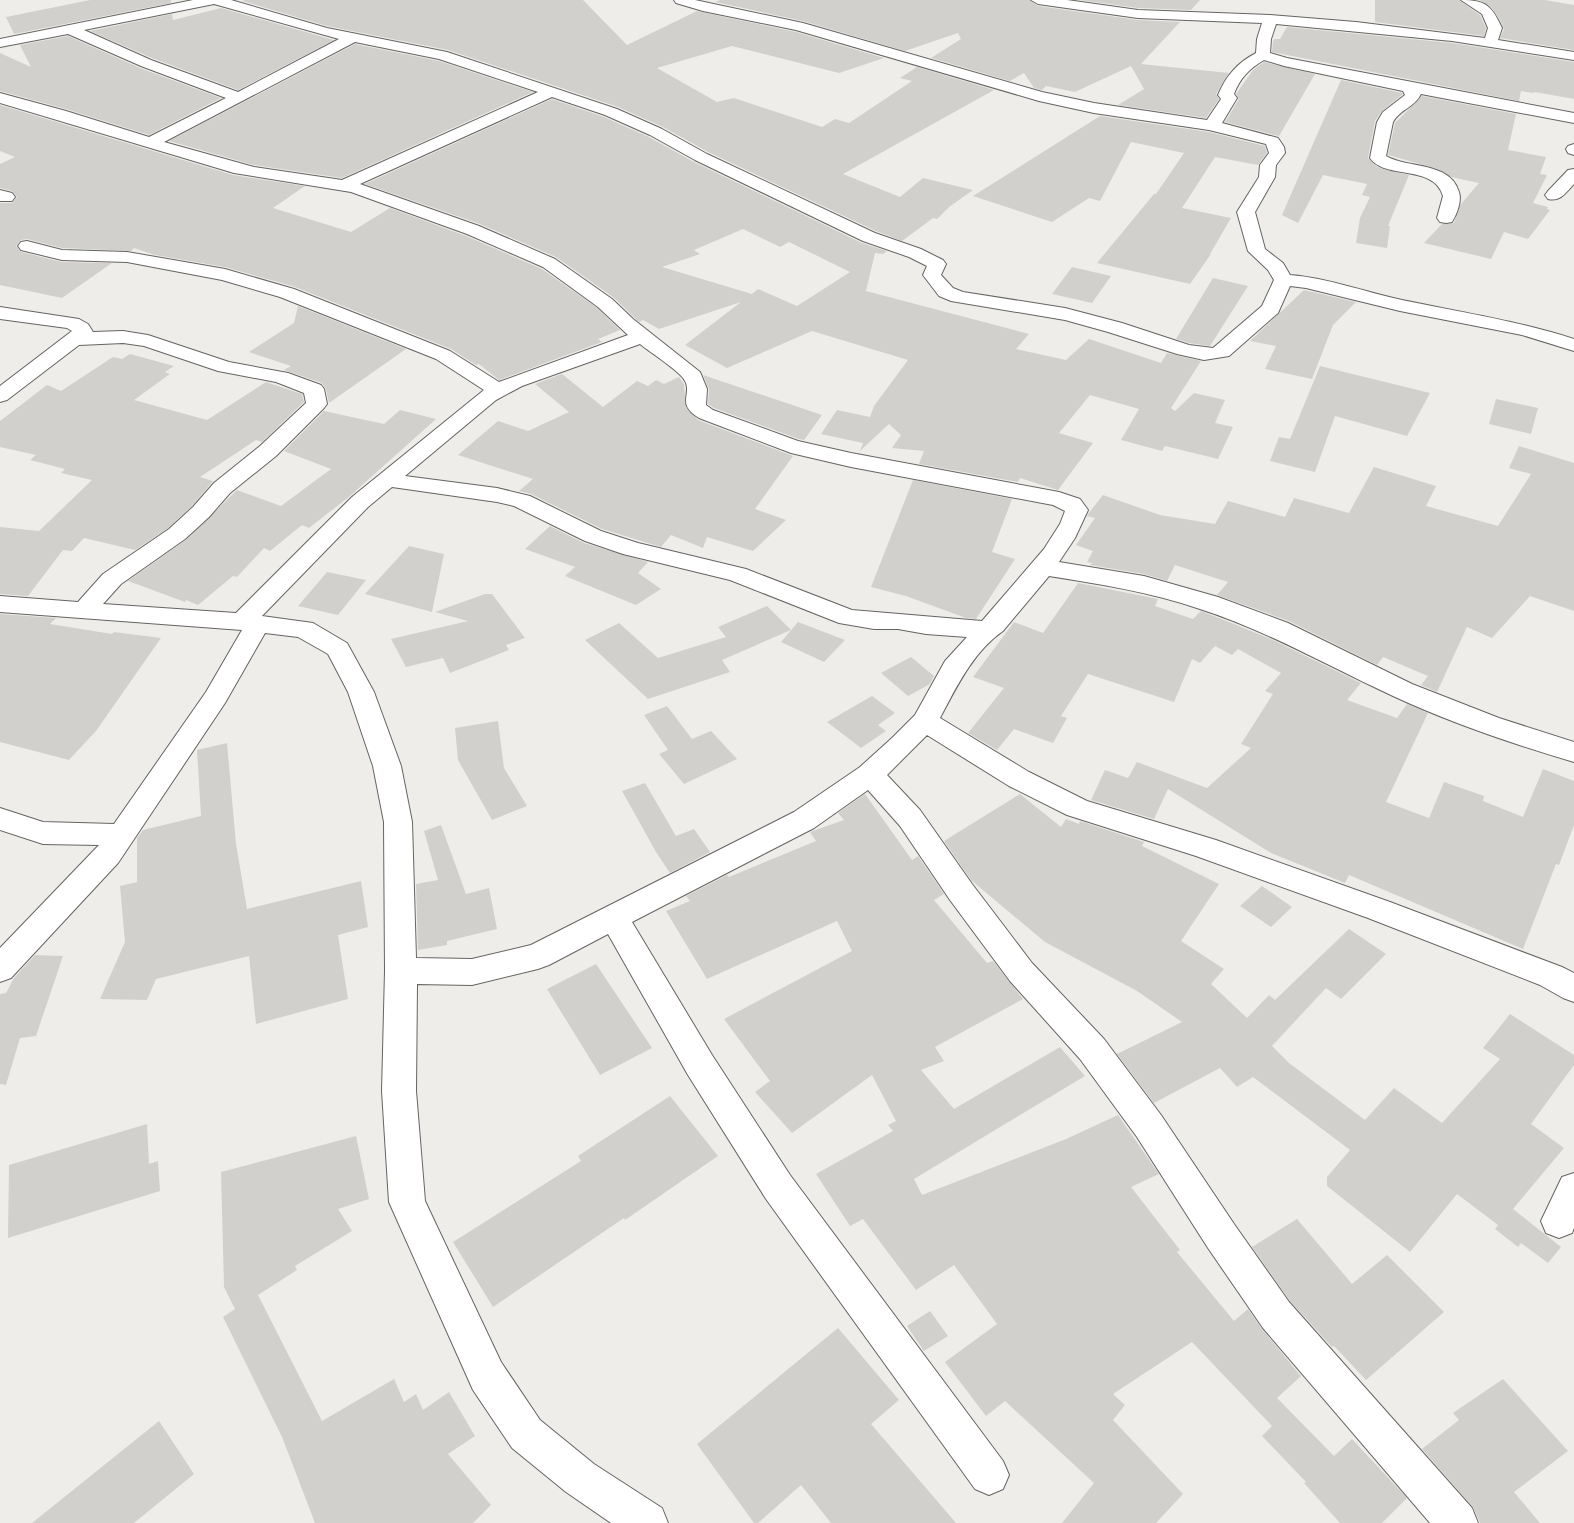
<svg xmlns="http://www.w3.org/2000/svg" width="1574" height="1523" font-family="'Fira Sans',sans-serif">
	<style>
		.building { fill: #d2d0cd; fill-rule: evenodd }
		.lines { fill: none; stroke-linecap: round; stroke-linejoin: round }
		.minor-casing { stroke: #666461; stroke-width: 2 }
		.minor { fill: #fff; fill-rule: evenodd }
	</style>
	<rect width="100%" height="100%" fill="#efedea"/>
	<path class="building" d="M90 0H171V3L14 34 6 17Z
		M245 0H583L627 45 697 11 796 32 884 58 839 73 732 46 657 68 717 102 734 98 822 127 835 119 849 123 912 81 900 78 917 67 994 90 843 174 900 197 923 178 973 190 949 207 937 219 933 218 902 241 876 231 708 152 663 127 618 107 448 50 327 26 242 1Z
		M720 0H1029L1038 6 1138 20 1180 22 1141 64 1229 73 1216 94 1219 99 1206 118 1118 105 1144 89 1131 66 1075 92 1046 86 1042 90 1034 88 1024 73 1010 81 931 58 961 39 958 33 905 51 803 21 715 2Z
		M1080 0H1200L1191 10 1138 8Z
		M1375 0H1459L1480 15 1486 28 1484 36 1375 22Z
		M1479 0H1545L1574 5V50L1500 38 1504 29 1500 20 1492 8Z
		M221 8 334 40 238 90 152 58 90 31 172 14 173 20Z
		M1287 27 1452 43 1574 62V99L1535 92 1534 93 1521 91 1519 101 1272 52 1273 41 1275 39H1280Z
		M68 36 140 68 221 98 149 135 66 109 0 91V53L31 67 20 45Z
		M355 44 439 61 533 92 342 178 254 165 169 141Z
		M1264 62 1315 74 1279 136 1225 122 1239 99 1236 94 1253 70Z
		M1341 80 1402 93 1403 94 1382 111 1375 121 1368 158 1376 166 1386 170 1409 175 1388 226H1390L1387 248 1356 243 1360 218 1370 197 1362 195 1367 184 1323 175 1298 223 1282 215Z
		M1422 96 1516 114 1508 150 1546 157 1540 174 1547 175 1533 203 1548 207 1547 209 1550 210 1528 239 1504 232 1491 259 1424 243 1442 224 1454 223 1461 204 1479 183 1451 177 1438 169 1388 155 1395 123Z
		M552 99 604 117 649 137 694 162 862 243 887 251 883 254 875 253 866 291 1029 334 1016 349 1066 360 1089 339 1161 363 1167 353 1201 361 1171 408 1175 411 1194 393 1225 400 1215 423 1233 427 1218 459 1165 446 1162 451 1121 440 1139 409 1090 395 1059 433 1093 443 1058 490 1020 478 1018 482 919 464 924 451 892 448 901 435 889 424 860 451 863 443 821 434 837 410 870 417 874 406 908 360 812 331 727 368 685 345 741 302 659 329 643 320 639 322 613 297 556 257 480 224 365 184ZM743 229 780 247 789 242 850 272 797 306 758 289 752 294 662 267 700 254 694 250Z
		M0 105 233 175 305 186 273 208 351 232 390 208 466 236 542 269 597 308 620 330 598 339 602 342 499 380 479 364 476 365 451 349 295 287 225 267 155 255 134 248 131 251 62 248 27 239 21 240 16 246 21 252 62 262 112 263 62 298 0 285V203H12L17 197 12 191 0 188V164L15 157 0 151Z
		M1100 116 1209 132 1265 146 1267 153 1258 165 1215 157 1182 208 1231 218 1210 254H1211L1190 284 1097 263 1154 194H1156L1184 153 1131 142 1100 201 1089 198 1052 222 973 196Z
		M1072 267 1111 276 1092 303 1052 294Z
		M1213 278 1248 286 1210 346 1189 343 1176 339Z
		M1304 290 1356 302 1333 325 1312 379 1265 369 1276 346 1250 341Z
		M298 306 406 349 329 403 326 389 322 383 284 370 291 366 249 352 294 323Z
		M130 354 174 366 165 372 170 374 134 400 207 420 266 382 302 394 304 402 262 442 256 440 200 477 213 481 192 506 168 528 135 550 84 538 72 551 63 550 28 596 0 594V527L39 531 92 480 61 473 65 469 30 460 36 455 0 447V421L47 385 61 391 113 357 122 359Z
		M1320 366 1430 393 1407 436 1335 416 1315 472 1270 461 1279 437 1290 439Z
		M562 374 603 407 637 381 648 386 656 380 664 384 679 377 684 384 686 408 698 420 793 456 755 509 786 520 753 551 707 537 703 548 671 535 661 547 602 529 531 494 519 491 533 479 458 455 498 421 528 431 569 412 535 384Z
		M703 375 822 415 804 440 799 439 714 408 708 404 709 389Z
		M1496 399 1538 408 1531 434 1489 424Z
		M400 410 436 419 350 496 309 528 302 525 270 551 264 548 237 577 233 576 198 605 186 600 185 602 128 581 186 540 237 490 281 506 331 469 284 451 324 411 384 424Z
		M1519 446 1574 463V611L1530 596 1492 638 1467 627 1437 692 1421 685 1428 676 1383 657 1377 665 1289 621 1217 595 1228 582 1175 565 1167 581 1144 574 1090 565 1092 563 1087 562 1093 551 1076 545 1095 518 1087 516 1088 514 1103 495 1160 515 1215 524 1228 501 1285 517 1294 498 1349 513 1374 467 1436 486 1426 506 1498 526 1531 474 1509 468Z
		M913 480 1012 499 992 552 1015 559 976 619 966 618 906 596 871 587Z
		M550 526 584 543 648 562 638 573 661 589 636 605 565 576 575 567 525 549Z
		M409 546 444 554 432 612 365 594Z
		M327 572 366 580 338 615 298 606Z
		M1078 583 1158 599 1155 606 1193 619 1201 611 1224 620 1273 640 1361 683 1347 700 1397 718 1407 704 1428 713 1386 802 1429 818 1444 782 1484 796 1483 801 1523 817 1543 769 1574 781V825L1559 865 1556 864 1523 949 1349 875 1345 883 1271 853 1168 789 1154 819 1091 800 1105 770 1128 778 1137 762 1207 788 1251 748 1241 744 1273 694 1265 691 1281 673 1238 649 1232 655 1215 646 1200 663 1192 659 1174 702 1088 674 1061 716 1067 718 1053 743 1014 729 997 750 968 733 1004 688 973 677 1014 622 1043 633Z
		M485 594H492L525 638 506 645 509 650 450 673 443 658 406 667 391 639 468 621 435 612Z
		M767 606 791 630 722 660 730 672 648 699 585 640 619 623 658 658 726 637 718 627Z
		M0 614 56 618 50 624 112 634 114 632 161 638 96 731 69 760 0 742Z
		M798 622 845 640 824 662 781 642Z
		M911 657 934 676 930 684 908 696 881 673Z
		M872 696 895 713 878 725 886 731 861 748 827 722Z
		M667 706 692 739 711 731 737 759 684 784 659 754 668 750 644 715Z
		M498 721 504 768 527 806 492 820 458 760 455 728Z
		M227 743 236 844 247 909 361 881 368 927 338 935 348 999 256 1024 249 956 156 979 147 1000 100 999 125 942 120 886 137 882V838L143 830 201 816 197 750Z
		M645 783 676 836 694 829 710 852 670 873 656 852 622 791Z
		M865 794 912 860 918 856 944 894 934 900 987 963 993 961 1023 999 935 1047 944 1061 921 1070 954 1109 1060 1047 1085 1076 914 1179 922 1195 1066 1139 1118 1115 1159 1174 1131 1187 1180 1250 1177 1252 1234 1321 1248 1309 1262 1329 1301 1376 1277 1398 1334 1456 1352 1439 1407 1498 1382 1523H1340L1304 1483 1306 1482 1262 1436 1272 1426 1192 1342 1113 1394 1125 1405 1113 1420 1183 1494 1156 1523H1062L1094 1483 1005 1401 986 1416 945 1362 997 1324 954 1265 916 1290 863 1219 850 1226 816 1174 893 1131 888 1125 896 1121 872 1075 792 1133 755 1092 770 1081 724 1019 852 951 837 921 707 979 666 911 690 901 686 896 727 875 729 877 816 841 810 832 844 820 838 813Z
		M1020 794 1061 827 1066 819 1079 824 1080 821 1144 842 1142 846 1219 884 1181 941 1224 969 1211 984 1247 1018 1269 995 1275 1000 1349 929 1386 954 1341 999 1326 988 1272 1046 1289 1063 1365 1120 1394 1088 1442 1123 1500 1059 1483 1048 1510 1014 1574 1055V1065L1531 1124 1564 1148 1513 1209 1561 1247 1548 1263 1521 1243 1518 1247 1495 1229 1498 1225 1457 1194 1410 1252 1327 1186V1177L1350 1150 1253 1077 1237 1087 1220 1068 1154 1103 1117 1054 1182 1022 1137 991 1045 942 971 880 944 841Z
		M441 825 466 894 489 888 497 929 447 941V945L418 950 416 884 438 880 424 831Z
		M1262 886 1292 907 1271 927 1240 906Z
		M35 955 63 956 36 1036 20 1038 6 1085 0 1084V994L6 993 14 978Z
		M596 964 652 1048 600 1075 547 989Z
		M670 1096 718 1156 625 1220 624 1218 493 1307 453 1242 581 1161 578 1156Z
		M147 1124 149 1164 158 1161 160 1191 8 1238 9 1165Z
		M356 1136 369 1199 338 1209 352 1231 295 1266 297 1270 258 1295 322 1421 394 1379 404 1402 416 1394 423 1410 449 1392 475 1436 448 1454 491 1505 473 1523H315L282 1437 223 1317 235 1309 224 1287 221 1172Z
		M1297 1219 1352 1284 1387 1255 1444 1312 1366 1380 1334 1346 1332 1347 1290 1301 1252 1247Z
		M930 1311 948 1336 924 1351 907 1326Z
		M838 1328 899 1400 871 1424 956 1523H831L801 1485 758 1523H754L697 1444Z
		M1503 1379 1568 1451 1514 1492 1540 1523H1480L1473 1507 1422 1449 1459 1420 1453 1413Z
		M159 1421 194 1474 134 1523H32Z"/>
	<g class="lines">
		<g class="minor-casing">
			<path id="minor" d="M193 0H231L327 28 447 52 617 109 662 129 707 154 875 233 921 249 943 260 946 264 941 275 953 288 963 292 1065 308 1122 323 1189 345 1213 348 1262 306 1274 280 1268 270 1248 251 1237 212 1259 177 1260 165 1269 153 1266 144 1209 130 1094 113 1039 101 796 30 703 11 676 3 674 0H695L803 23 1042 92 1094 103 1207 120 1221 99 1218 95C1226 76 1237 63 1256 53L1257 39 1262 23 1138 18 1038 4 1031 0H1067L1138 10 1270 15 1356 22 1485 38 1488 28 1482 14 1461 0C1486 0 1492 6 1502 28L1498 40 1574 52V60L1452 41 1276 24 1271 39 1270 53 1287 58 1574 113V123L1421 94C1415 107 1399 110 1393 122L1386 156C1408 169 1450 161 1459 192 1462 201 1457 214 1452 222L1446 223 1440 222 1437 218 1443 196C1434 164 1385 180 1370 158L1377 122 1383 112 1405 95 1403 91 1284 66 1264 60C1249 69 1240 78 1234 94L1237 98 1222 123 1278 138 1284 147 1285 153 1276 165 1275 177 1255 212 1265 249 1283 263 1290 275C1328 278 1365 292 1402 300 1460 312 1518 321 1574 339V351L1522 335 1400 311 1306 288 1290 286 1278 313 1229 356 1204 360 1177 354 1108 332 1065 320 951 301 939 296 923 275 927 266 909 257 863 241 695 160 650 135 605 115 552 97 360 184 479 226 555 259 612 299 633 319 700 372 707 389 706 405 713 410 798 441 851 453 1059 492 1080 499 1088 510 1075 538 1059 562 1144 576 1218 597 1288 623 1412 684 1499 718 1574 742V762C1513 744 1451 723 1393 696 1328 666 1268 631 1200 609 1150 592 1100 584 1049 576L1003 631C973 652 957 686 940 718L1029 772 1087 801 1216 840 1390 902 1562 967 1574 973V1002L1563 998 1540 985 1368 918 1196 856 1067 815 1009 786 927 735 887 775 920 810 972 884 1032 963 1104 1039 1161 1115 1234 1224 1289 1302 1472 1508 1478 1523H1430L1263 1328 1208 1248 1137 1137 1080 1059 1010 981 950 900 900 826 868 790 814 828 632 922 712 1055 790 1175 1003 1461 1009 1475 1003 1489 989 1495 975 1489 766 1199 688 1075 608 934 549 965 538 969 472 985 417 984 416 1091 425 1201 501 1362 540 1420 594 1464 662 1508 668 1523H611L566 1492 512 1448 473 1390 389 1202 382 1091 385 971 384 822 373 766 348 692 328 654 298 637 265 633 225 703 118 863 11 978 0 982V948L99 845 43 844 0 830V808L43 822 114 824 206 692 242 630 0 612V596L78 602 103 574 169 529 193 507 214 483 260 446 306 403 304 393 276 382 218 371 144 346 123 343 79 345 7 400 0 402V386L72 331 67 328 0 319V307L79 319 88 324 93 332 123 331 148 335 229 362 288 373 321 385 324 389 327 404 324 408 276 456 230 493 209 517 185 539 121 584 103 604 236 613 352 497 484 390 436 359 280 297 222 280 127 262 62 260 21 250 18 246 21 242 27 241 62 250 127 252 225 269 294 289 450 351 499 382 628 335 598 307 543 267 467 234 351 192 234 173 0 103V93L66 111 149 137 226 98 141 66 68 34 0 47V39ZM214 4 339 39 238 92 151 60 84 30ZM355 42 439 59 538 92 342 180 254 167 164 142ZM640 344C651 353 675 368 683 378 695 393 674 403 699 418L791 453 851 467 1053 505 1065 511 1060 524 1044 549 982 621 852 610 746 569 638 543 601 531 530 496 497 488 405 476 496 400 522 386ZM392 487 497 502 514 506 585 541 623 554 730 580 839 623 874 629H898L926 634 967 637 945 661 915 715 892 738 860 767 794 812 531 945 472 959 416 958 412 822 401 766 374 692 347 643 313 623 262 616 368 507Z
				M1574 144V155L1568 153 1566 149 1568 146Z
				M1574 169V184C1566 192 1561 202 1548 199L1545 195 1548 191 1568 170Z
				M0 190 12 193 15 197 12 201H0Z
				M1574 1173V1228L1572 1233 1559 1238 1546 1233 1541 1221 1562 1177Z"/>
		</g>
		<use href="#minor" class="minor"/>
	</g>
</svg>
